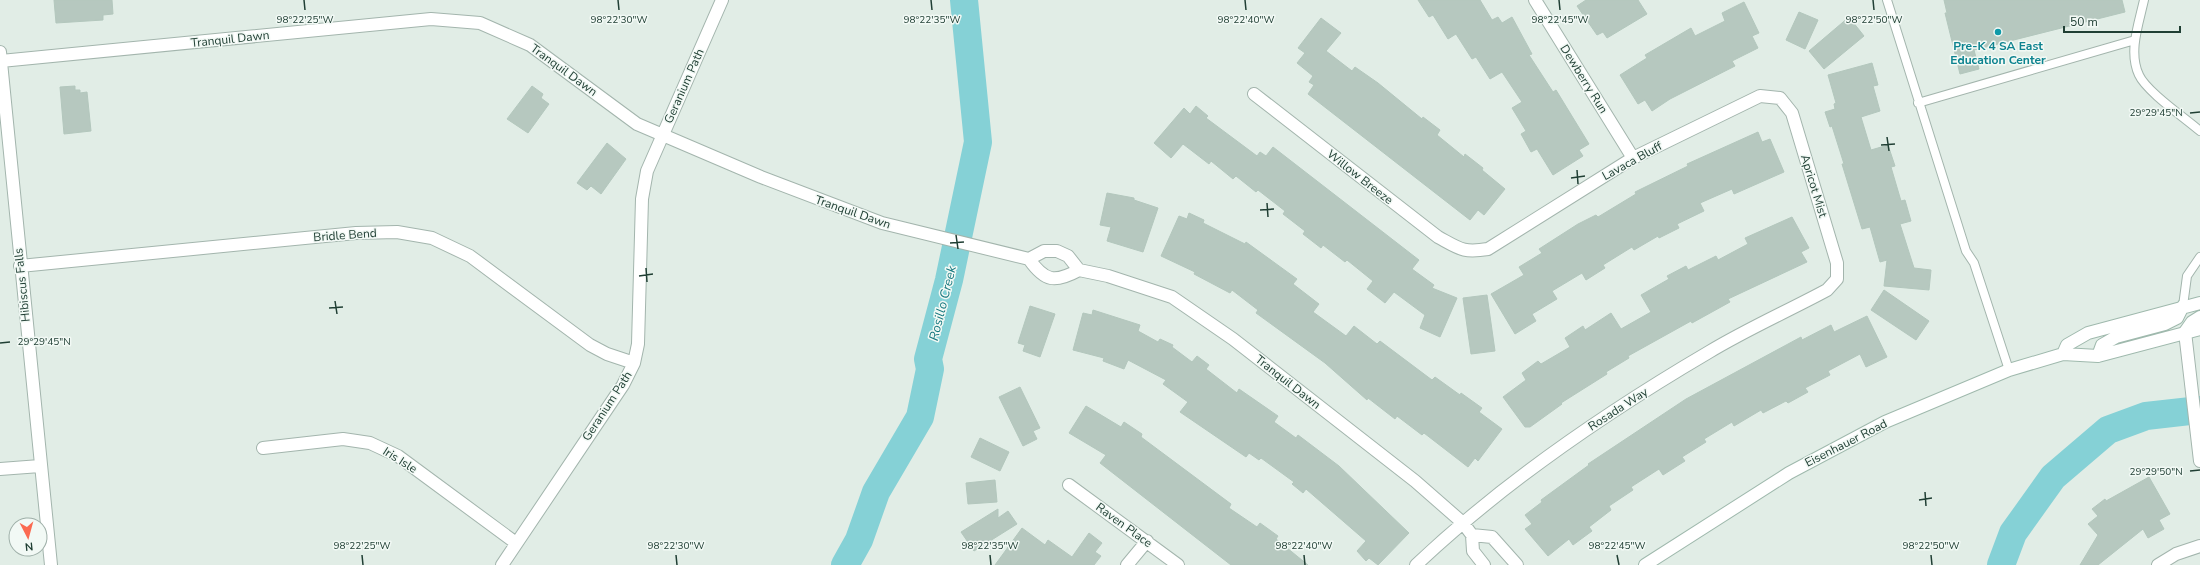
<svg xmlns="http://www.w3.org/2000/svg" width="2200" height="565" font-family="'Nunito Sans',sans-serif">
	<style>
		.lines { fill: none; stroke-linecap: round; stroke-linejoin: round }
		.river { stroke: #85d1d6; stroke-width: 28 }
		.building { fill: #b6c8bf; stroke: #b3c7bd }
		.service-casing { stroke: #a3b5ad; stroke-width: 10 }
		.minor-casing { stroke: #a3b5ad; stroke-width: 14 }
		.secondary-casing { stroke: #9fb9ad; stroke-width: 14 }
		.service { stroke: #fff; stroke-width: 8 }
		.minor { stroke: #fff; stroke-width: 12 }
		.secondary { stroke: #fff; stroke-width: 12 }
		.ticks { fill: none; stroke: #203f34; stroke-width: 1.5 }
		.culture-dot { fill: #0f9aa8; stroke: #f2f9f5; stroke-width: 1.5 }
		.labels { text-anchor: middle; stroke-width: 3; stroke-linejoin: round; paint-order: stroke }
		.street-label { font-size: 12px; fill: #203f34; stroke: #f2f9f5 }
		.culture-label { font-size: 12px; font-weight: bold; fill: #0d838f; stroke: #f2f9f5 }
		.water-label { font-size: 13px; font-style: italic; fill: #16787f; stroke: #f2f9f5 }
		.ticks-label { font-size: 10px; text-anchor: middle; fill: #203f34; stroke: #f2f9f5; stroke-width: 3; stroke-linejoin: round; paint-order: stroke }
	</style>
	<rect width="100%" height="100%" fill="#e1ede6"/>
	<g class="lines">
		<path class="river" d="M845 565 859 540 876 492 920 417 930 369 928 359 949 280 978 142 964 0
			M2001 565 2013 533 2053 477 2108 430 2146 416 2200 410"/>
	</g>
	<path class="building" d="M54 0H112L113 14 103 15V20L56 23Z
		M1418 0H1480L1492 20 1498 17 1502 23 1512 17 1532 54 1529 55 1553 92 1556 90 1589 144 1579 150 1583 156 1553 175 1537 149 1531 152 1521 134 1526 131 1512 108 1522 102 1502 72 1490 79 1476 57 1472 59 1456 34 1448 39 1433 15 1429 17Z
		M1586 0H1638L1647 14 1607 38 1603 32 1597 35 1577 6Z
		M1944 0H2122L2125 12 1974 50 1979 69 1960 74 1945 13H1947Z
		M1744 2 1759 33 1752 36 1758 48 1732 61 1735 66 1670 99 1652 111 1645 100 1638 104 1620 75 1647 58 1645 55 1691 28 1695 36 1725 21 1722 13Z
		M1799 12 1818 20 1805 49 1786 40Z
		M1849 17 1864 36 1824 69 1809 51Z
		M1321 18 1341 33 1326 51 1352 71 1355 67 1378 83 1422 119 1423 117 1440 130 1437 135 1464 157 1465 154 1483 168 1482 170 1505 189 1484 215 1478 210 1470 220 1308 94 1314 85 1309 82 1313 76 1297 63 1305 53 1298 48Z
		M1872 63 1878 85 1873 86 1880 111 1861 117 1871 150 1888 145 1895 166 1891 167 1901 201 1905 200 1911 221 1900 224 1914 268 1931 270 1929 290 1884 286 1887 260 1880 262 1870 227 1862 229 1842 164H1844L1832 126 1830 127 1825 112 1835 109 1834 104 1836 103 1828 75Z
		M75 86V90H80V93L87 92 91 131 64 134 60 87Z
		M532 86 543 94 541 98 549 104 528 133 507 119Z
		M1196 106 1208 116 1206 118 1257 156 1260 152 1266 156 1273 147 1419 260 1412 269 1434 285 1432 288 1457 298 1440 337 1420 328 1425 315 1394 292 1385 303 1367 289 1373 281 1347 260 1345 262 1323 245 1321 248 1303 234 1305 231 1283 214 1285 211 1258 190 1256 192 1236 176 1233 179 1211 161 1209 164 1183 144 1171 158 1154 143 1184 108 1190 114Z
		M1758 132 1762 142 1770 139 1784 172 1734 194 1732 189 1700 203 1704 211 1677 224 1679 228 1659 238 1658 236 1634 250 1632 247 1603 265 1605 268 1586 280 1582 273 1552 291 1557 299 1532 314 1536 321 1515 334 1491 294 1524 275 1519 267 1542 253 1539 249 1578 224 1596 215 1598 217 1636 194 1635 192 1688 166 1687 164Z
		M607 143 626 159 601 194 591 186 587 190 577 183Z
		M1107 193 1134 198V200L1158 208 1143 252 1107 241 1111 227 1100 225Z
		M1189 213 1204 220 1203 223 1245 244 1246 242 1297 279 1293 284 1319 304 1313 312 1346 336 1354 326 1377 344 1380 341 1432 380 1435 377 1460 395 1461 393 1482 408 1479 412 1502 429 1478 461 1475 458 1468 467 1424 433 1422 435 1397 416 1395 419 1368 398 1367 400 1325 363 1256 313 1258 310 1232 290 1230 293 1194 274 1195 272 1161 256 1179 216 1187 219Z
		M1792 217 1809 248 1801 252 1807 262 1728 299 1730 302 1692 323 1691 321 1628 356 1629 358 1606 372 1607 374 1561 403 1562 404 1530 427H1525L1503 397 1526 380 1522 373 1538 361 1541 364 1570 347 1565 338 1583 326 1585 330 1611 313 1621 329 1651 312 1641 295 1669 279 1667 276 1686 266 1688 270 1716 256 1718 260 1748 244 1745 238Z
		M1884 290 1929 321 1916 340 1871 310Z
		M1487 295 1495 351 1471 354 1463 298Z
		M1030 306 1055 314 1040 357 1023 351 1025 345 1018 343Z
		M1093 310 1140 325 1138 331 1158 342 1160 339 1173 345 1172 347 1192 362 1197 356 1209 365 1206 369 1237 393 1239 389 1278 416 1274 422 1296 438 1298 435 1339 466 1409 533 1378 565 1369 558 1366 561 1357 551 1366 541 1306 489 1303 493 1292 484 1294 482 1261 458 1259 460 1249 453 1246 457 1180 412 1188 402 1163 384 1166 380 1128 360 1124 369 1103 361 1104 358 1073 350 1083 313 1092 315Z
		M1867 316 1887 357 1866 367 1860 354 1828 371 1830 375 1805 388 1808 392 1788 403 1786 401 1763 413 1761 410 1734 426 1732 422 1704 439 1706 442 1682 457 1685 461 1663 475 1659 469 1631 487 1633 490 1609 506 1611 510 1589 527 1592 531 1573 545 1569 539 1548 556 1525 529 1532 524 1525 515 1542 502 1541 500 1589 465 1588 464 1686 399 1801 337 1802 340 1831 325 1834 332Z
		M1020 387 1040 428 1033 431 1037 439 1023 446 999 397Z
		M1086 406 1121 427 1124 422 1142 434 1141 437 1231 504 1229 508 1257 527 1260 523 1278 536 1276 539 1308 565H1231L1100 463 1106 455 1069 433Z
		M980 438 1009 452 1000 471 971 457Z
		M2149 477 2170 514 2159 520 2164 529 2148 538 2143 529 2098 565H2080L2098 535 2088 524 2098 516 2092 509 2105 499 2106 501Z
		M995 480 997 502 968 504 966 483Z
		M998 509V518L1008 511 1017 524 974 551 961 532Z
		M1022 528 1045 545 1048 540 1072 557 1089 533 1102 543 1095 552 1101 556 1094 565H995Z"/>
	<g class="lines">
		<g class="service-casing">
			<path id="service" d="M1887 0 1966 251 1974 263 2009 370
				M2144 0C2139 23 2128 52 2139 75 2146 91 2185 118 2200 131
				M1918 103 2135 40
				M2183 306 2187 276 2200 257"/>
		</g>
		<g class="minor-casing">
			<path id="minor" d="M1535 0 1633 158
				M0 52 51 565
				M1 61 431 19 480 23 530 45 637 124 761 177 882 223 1029 259C1045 282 1055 283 1079 270
				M1254 94 1438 237C1460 249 1463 253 1488 249L1633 158 1760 96 1780 98 1792 113 1837 263V279L1827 290C1788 311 1747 329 1709 352 1605 413 1504 482 1416 565
				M1029 259 1044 251H1057L1068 256 1079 270 1108 276 1172 297 1233 339 1415 481 1463 523 1472 535 1473 551 1484 565
				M20 266 356 233 397 232 432 238 470 256 590 345 607 354 634 363
				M2185 332 2200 461
				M263 448 343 439 370 443 398 456 516 543
				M0 469 40 466
				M1069 485 1178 565
				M1472 535 1492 537 1517 565
				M502 565 623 385 634 363 638 344 642 199 647 171 722 0
				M1127 565 1147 541
				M2158 565 2176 554 2200 546"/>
		</g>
		<g class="secondary-casing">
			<path id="secondary" d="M2185 332 2192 322 2200 317
				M2063 354 2067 345 2088 333 2200 303
				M2098 356 2102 345 2116 337 2165 324 2177 318 2183 306
				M1645 565 1789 473 1885 422 2009 370 2063 354 2098 356 2200 329"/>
		</g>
		<use href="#service" class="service"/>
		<use href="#minor" class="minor"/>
		<use href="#secondary" class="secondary"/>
	</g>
	<path class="ticks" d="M304 0 305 10M618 0 619 10M931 0 932 10M1245 0 1246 10M1559 0 1560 10M1873 0 1874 10M2190 113 2200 112M1887 137 1889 151M1881 145 1895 144M1577 170 1578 184M1571 178 1585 176M1267 203 1268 217M1260 210 1274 209M956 235 958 249M950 243 964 242M646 268 647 282M639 276 653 274M335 301 337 314M329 308 343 307M0 343 10 342M2190 471 2200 470M1925 492 1926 506M1919 500 1932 498M362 555 363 565M676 555 677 565M990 555 991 565M1304 555 1305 565M1617 555 1619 565M1931 555 1932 565"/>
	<circle class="culture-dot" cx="1998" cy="32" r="4"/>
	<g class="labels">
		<g class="street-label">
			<text transform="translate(230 39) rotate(-6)" y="4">Tranquil Dawn</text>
			<text transform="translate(564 70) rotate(36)" y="4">Tranquil Dawn</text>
			<text transform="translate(1584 79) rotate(58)" y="4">Dewberry Run</text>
			<text transform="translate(684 86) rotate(-66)" y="4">Geranium Path</text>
			<text transform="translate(1632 161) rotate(-29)" y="4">Lavaca Bluff</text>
			<text transform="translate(1360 177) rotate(38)" y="4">Willow Breeze</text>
			<text transform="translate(1814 186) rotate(73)" y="4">Apricot Mist</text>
			<text transform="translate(853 212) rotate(19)" y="4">Tranquil Dawn</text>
			<text transform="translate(345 235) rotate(-4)" y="4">Bridle Bend</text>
			<text transform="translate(22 285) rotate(-96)" y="4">Hibiscus Falls</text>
			<text transform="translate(1288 382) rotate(38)" y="4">Tranquil Dawn</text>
			<text transform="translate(607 406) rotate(-57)" y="4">Geranium Path</text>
			<text transform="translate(1618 409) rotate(-33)" y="4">Rosada Way</text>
			<text transform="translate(1846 443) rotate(-27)" y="4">Eisenhauer Road</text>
			<text transform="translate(400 460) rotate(32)" y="4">Iris Isle</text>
			<text transform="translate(1124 525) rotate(36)" y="4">Raven Place</text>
		</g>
		<g class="culture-label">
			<text x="1998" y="50">Pre-K 4 SA East<tspan x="1998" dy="14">Education Center</tspan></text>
		</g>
		<g class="water-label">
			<text transform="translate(942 303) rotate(-76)" y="5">Rosillo Creek</text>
		</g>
	</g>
	<g class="ticks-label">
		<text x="305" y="23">98°22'25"W</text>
		<text x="619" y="23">98°22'30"W</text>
		<text x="932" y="23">98°22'35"W</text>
		<text x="1246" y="23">98°22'40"W</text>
		<text x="1560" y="23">98°22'45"W</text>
		<text x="1874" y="23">98°22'50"W</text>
		<text x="2156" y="116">29°29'45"N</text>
		<text x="44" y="345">29°29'45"N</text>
		<text x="2156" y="475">29°29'50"N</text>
		<text x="362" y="549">98°22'25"W</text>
		<text x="676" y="549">98°22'30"W</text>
		<text x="990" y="549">98°22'35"W</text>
		<text x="1304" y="549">98°22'40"W</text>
		<text x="1617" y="549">98°22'45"W</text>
		<text x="1931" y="549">98°22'50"W</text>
	</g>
	<g transform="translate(28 537) rotate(174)"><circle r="19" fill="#f2f9f5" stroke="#9eafa8"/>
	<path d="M0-3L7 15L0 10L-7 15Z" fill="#fb6a51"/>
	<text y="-6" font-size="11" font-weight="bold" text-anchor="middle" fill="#203f34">N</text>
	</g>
	<path d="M2064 26v6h116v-6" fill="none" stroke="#203f34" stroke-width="2"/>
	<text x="2070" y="26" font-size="12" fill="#203f34" stroke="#f2f9f5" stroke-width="3" paint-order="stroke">50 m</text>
</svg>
